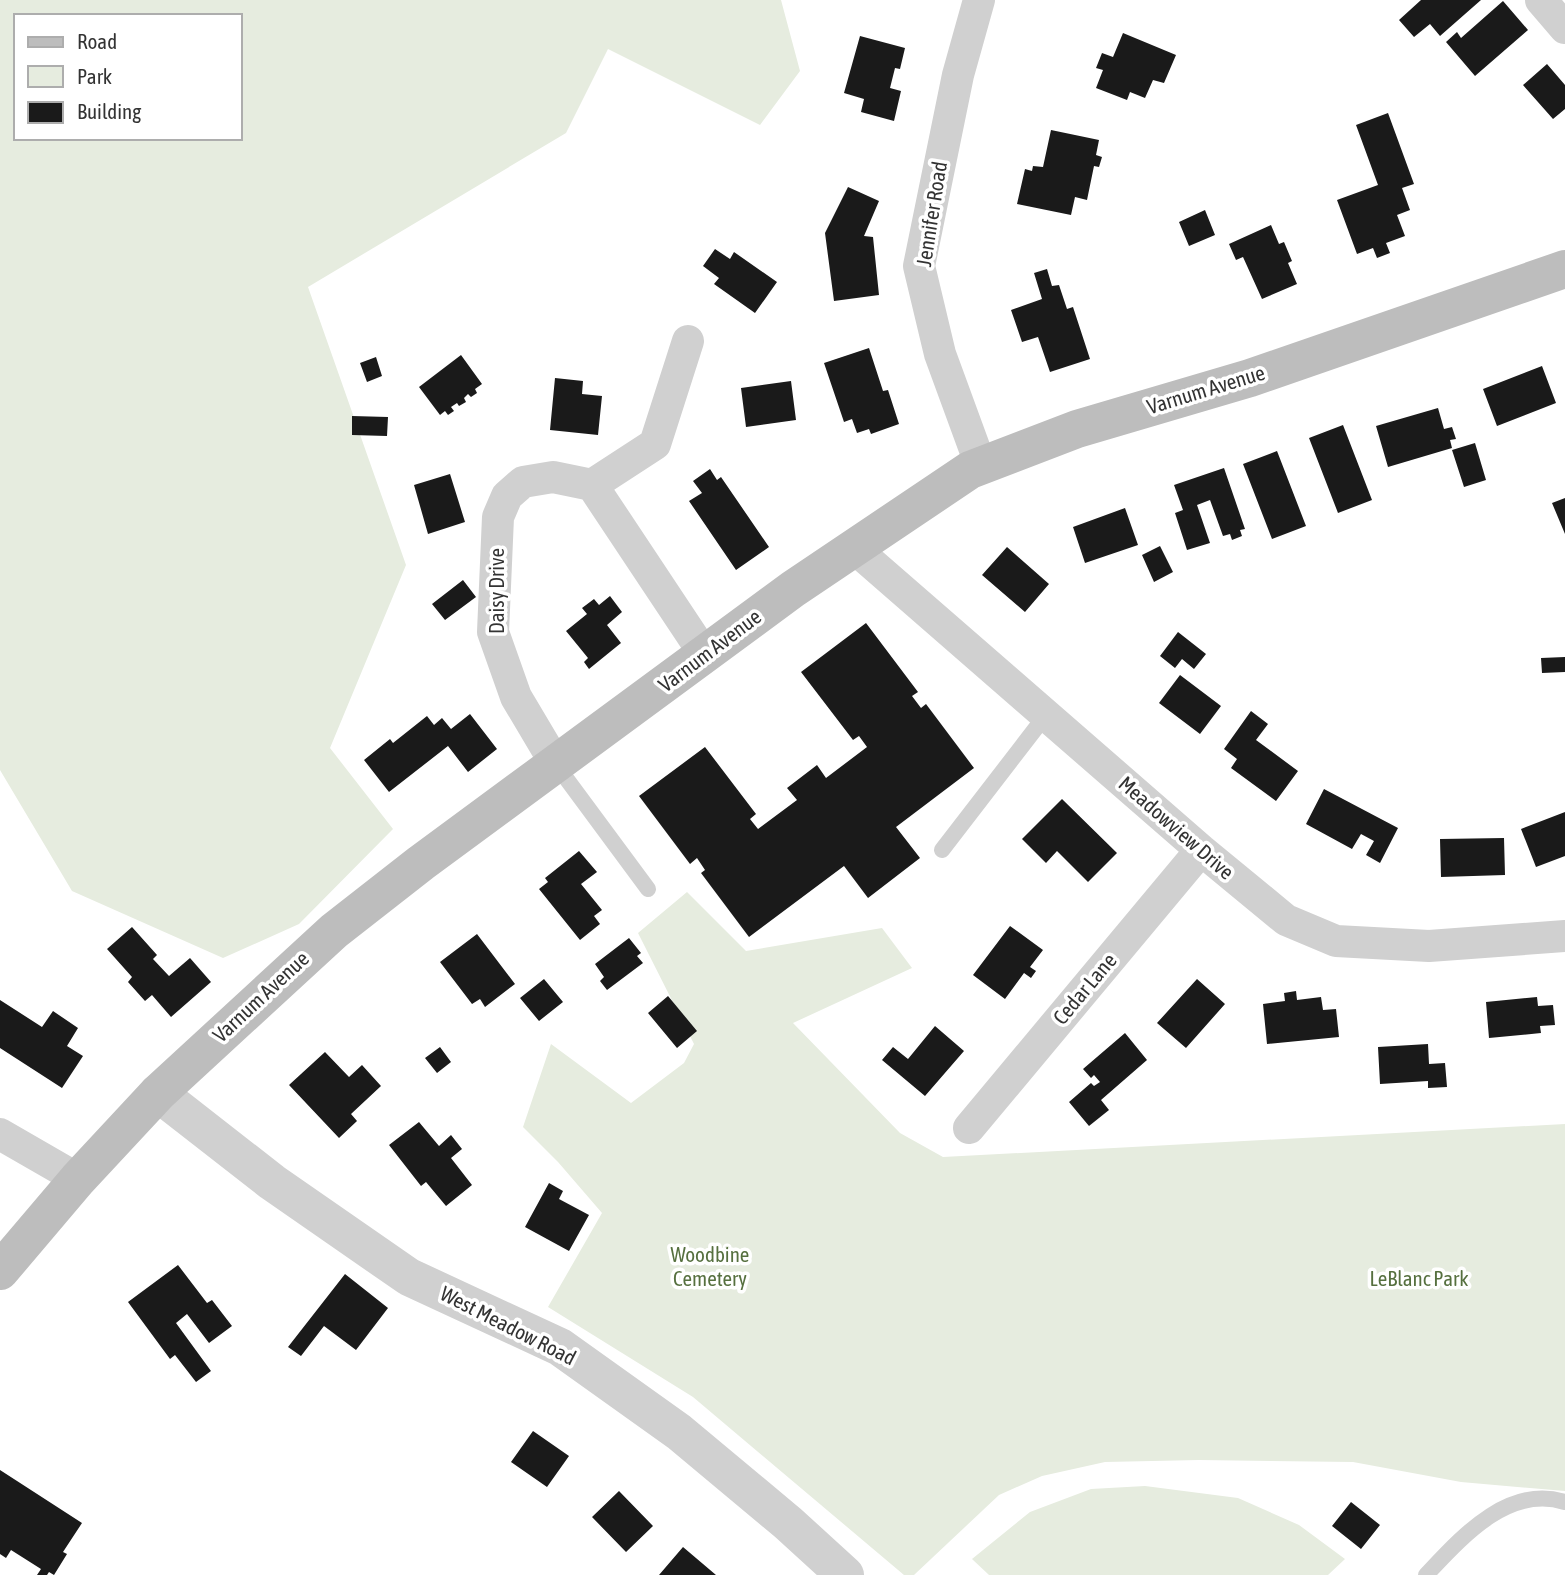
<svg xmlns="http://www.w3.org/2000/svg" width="1565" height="1575" font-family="'Asap Condensed',sans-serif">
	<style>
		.green { fill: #e6ecdf; fill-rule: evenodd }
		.building { fill: #1a1a1a }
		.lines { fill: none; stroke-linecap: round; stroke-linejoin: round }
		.service { stroke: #d0d0d0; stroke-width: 16 }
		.minor { stroke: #d0d0d0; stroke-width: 32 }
		.tertiary { stroke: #d0d0d0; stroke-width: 38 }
		.secondary { stroke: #bdbdbd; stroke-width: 38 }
		.labels { text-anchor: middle; stroke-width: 7; stroke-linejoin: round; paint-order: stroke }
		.street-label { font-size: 21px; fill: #333; stroke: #fff }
		.park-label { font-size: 21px; fill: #56703f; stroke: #fff }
	</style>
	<rect width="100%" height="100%" fill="#fff"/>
	<path class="green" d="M0 0H781L800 71 760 125 608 49 566 133 308 287 406 565 330 748 393 829 299 924 223 958 72 891 0 770ZM16 16H240V138H16Z
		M687 892 746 951 882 928 912 968 793 1023 900 1133 943 1157 1565 1124V1491L1461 1482 1353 1462 1199 1460 1105 1462 1042 1476 999 1495 914 1575H904L693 1397 548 1307 602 1213 558 1162 523 1127 551 1044 631 1103 684 1063 694 1044 638 933Z
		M1145 1486 1238 1498 1299 1525 1345 1559 1328 1575H989L972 1559 1030 1512 1091 1489Z"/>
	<path class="building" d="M1421 0H1481L1440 36 1430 24 1414 37 1399 20Z
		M1503 1 1528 30 1475 76 1446 42 1457 32 1461 38Z
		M1123 33 1176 55 1164 83 1153 80 1145 98 1130 92 1127 100 1096 88 1103 70 1096 68 1102 53 1113 57Z
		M860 36 905 48 900 69 895 68 890 88 901 91 894 121 861 112 864 99 844 93Z
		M1547 64 1565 85V109L1553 119 1523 85Z
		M1388 113 1414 184 1402 188 1410 210 1397 215 1405 236 1386 243 1390 253 1377 258 1373 248 1357 254 1337 200 1378 185 1356 125Z
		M1051 130 1099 140 1096 155 1102 157 1099 167 1094 166 1087 200 1075 197 1071 215 1017 204 1025 169 1032 171 1033 166 1043 167Z
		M848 187 879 201 864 236 873 237 879 295 834 301 825 233Z
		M1205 210 1215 235 1189 246 1179 222Z
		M1271 225 1279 244 1284 242 1292 261 1288 263 1297 284 1262 299 1243 257 1236 260 1229 244Z
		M715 249 730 259 734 252 777 282 755 313 714 284 719 278 703 266Z
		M1047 269 1052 286 1059 285 1067 309 1073 307 1090 359 1050 372 1038 337 1022 342 1011 310 1042 299 1034 273Z
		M869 348 883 391 888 390 899 424 871 434 869 429 857 433 852 419 844 422 824 363Z
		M461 355 482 384 475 389 477 393 471 397 468 394 464 398 466 402 459 406 457 403 451 407 454 411 448 415 445 411 440 415 419 387Z
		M376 357 382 376 367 382 360 363Z
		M1542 366 1556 403 1497 426 1483 389Z
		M555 378 583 381 582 394 602 396 598 435 550 430Z
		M791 381 796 420 746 427 741 388Z
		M1438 408 1444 429 1452 427 1456 439 1450 440 1452 448 1388 467 1376 426Z
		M352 416 388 417 387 436 352 435Z
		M1343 425 1372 500 1338 513 1309 438Z
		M1475 443 1486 480 1464 487 1452 450Z
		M1277 451 1306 526 1272 539 1243 464Z
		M1224 468 1245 529 1240 530 1242 536 1232 540 1230 534 1223 536 1210 500 1197 505 1210 543 1187 550 1175 513 1183 510 1174 485Z
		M710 469 717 480 721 477 769 547 736 570 689 501 702 493 693 481Z
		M450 474 465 522 428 534 414 485Z
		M1565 498V534L1552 503Z
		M1125 508 1138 545 1085 563 1073 527Z
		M1160 546 1173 572 1154 582 1142 555Z
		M1007 547 1049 584 1025 612 982 575Z
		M463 580 476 597 445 620 432 604Z
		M610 596 622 612 607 625 621 643 589 669 584 662 588 658 566 631 587 614 582 608 594 599 599 605Z
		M866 623 918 692 912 696 921 708 926 704 974 768 896 827 920 858 868 898 844 866 749 937 701 873 705 870 697 858 690 864 639 796 705 747 756 814 750 819 758 829 797 800 787 788 817 765 826 778 867 747 859 736 853 740 801 672Z
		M1178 632 1206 654 1194 669 1182 659 1175 668 1160 656Z
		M1565 657V672L1542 673 1541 658Z
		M1180 675 1221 706 1200 734 1159 703Z
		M1251 711 1268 724 1256 740 1298 771 1276 801 1231 768 1237 759 1224 749Z
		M470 714 497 749 468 772 448 746 389 792 364 760 390 739 393 743 427 716 434 725 442 718 451 729Z
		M1324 789 1398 828 1380 863 1366 855 1374 841 1361 834 1352 849 1306 824Z
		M1062 799 1117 853 1088 882 1057 851 1046 863 1022 839Z
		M1565 812V856L1536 867 1521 829Z
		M1504 838 1505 875 1441 877 1440 839Z
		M579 851 597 872 581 884 602 910 594 916 600 924 580 940 539 889 548 882 545 878Z
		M1010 926 1043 950 1030 967 1036 971 1031 978 1024 973 1005 999 973 975Z
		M132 927 157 955 153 959 169 976 190 958 211 982 171 1017 152 995 145 1001 128 982 132 977 107 949Z
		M477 934 515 984 485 1007 480 999 472 1004 440 962Z
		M629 938 641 953 637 956 643 963 607 990 600 981 604 977 595 964Z
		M544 979 563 1002 539 1021 520 998Z
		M1197 979 1225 1004 1186 1048 1157 1023Z
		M1296 991 1297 1000 1321 997 1323 1010 1336 1009 1339 1037 1267 1044 1263 1004 1285 1001 1284 993Z
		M668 996 697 1031 677 1048 648 1013Z
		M1537 997 1538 1006 1553 1005 1555 1025 1540 1026 1541 1033 1489 1038 1486 1002Z
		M0 1000 42 1027 53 1011 78 1028 67 1046 83 1056 62 1088 0 1048Z
		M935 1026 964 1051 925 1096 882 1060 893 1047 908 1059Z
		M1125 1033 1147 1060 1101 1100 1109 1110 1089 1126 1069 1102 1091 1083 1094 1086 1100 1082 1094 1075 1091 1078 1083 1069Z
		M1428 1044 1429 1064 1445 1063 1447 1087 1428 1088V1081L1380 1084 1378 1047Z
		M440 1047 451 1062 437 1073 425 1058Z
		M325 1052 349 1077 362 1065 381 1086 351 1114 357 1121 339 1138 289 1085Z
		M419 1122 439 1146 451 1135 462 1149 451 1158 472 1185 446 1206 426 1182 421 1186 389 1145Z
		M549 1183 563 1191 559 1199 589 1215 569 1251 525 1227Z
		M178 1265 207 1303 212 1300 232 1326 209 1343 187 1314 176 1323 211 1371 196 1382 175 1355 170 1359 128 1302Z
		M345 1274 388 1308 356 1350 324 1326 301 1356 288 1347Z
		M533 1431 569 1456 547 1487 511 1462Z
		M0 1470 82 1523 63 1552 67 1554 54 1575 49 1572 47 1575H37L41 1569 11 1550 6 1558 0 1554Z
		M619 1491 653 1526 626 1552 592 1517Z
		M1351 1502 1380 1525 1361 1549 1332 1526Z
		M683 1547 716 1575H659Z"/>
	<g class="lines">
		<path class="service" d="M557 766 648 889
			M942 850 1046 715
			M1426 1575C1461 1538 1508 1484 1565 1502"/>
		<path class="minor" d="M979 0 958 75 919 266 940 354 981 466
			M1541 0 1565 28
			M592 485 655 444 688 341
			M854 548 1201 850 1286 920 1336 941 1429 946 1565 936
			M557 766 516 697 493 632 498 517 507 496 523 482 553 477 592 485 705 655
			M969 1128 1201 850
			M0 1134 78 1179"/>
		<path class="tertiary" d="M158 1093 272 1182 409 1277 560 1347 679 1432 788 1523 845 1575"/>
		<path class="secondary" d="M0 1271 78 1179 158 1093 334 931 421 863 793 589 970 470 1077 429 1250 378 1565 269"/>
	</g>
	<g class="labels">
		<g class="street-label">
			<text transform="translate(932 214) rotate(-81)" y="7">Jennifer Road</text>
			<text transform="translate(1206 390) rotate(-17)" y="7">Varnum Avenue</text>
			<text transform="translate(497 591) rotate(-90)" y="7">Daisy Drive</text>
			<text transform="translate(710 651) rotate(-37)" y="7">Varnum Avenue</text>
			<text transform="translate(1176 828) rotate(41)" y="7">Meadowview Drive</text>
			<text transform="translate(1085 989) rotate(-50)" y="7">Cedar Lane</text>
			<text transform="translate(261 997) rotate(-43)" y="7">Varnum Avenue</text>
			<text transform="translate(508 1326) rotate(27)" y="7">West Meadow Road</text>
		</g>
		<g class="park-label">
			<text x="710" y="1262">Woodbine<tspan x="710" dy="24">Cemetery</tspan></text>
			<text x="1419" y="1286">LeBlanc Park</text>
		</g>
	</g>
	<rect x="14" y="14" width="228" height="126" fill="#ffffff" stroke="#adadad" stroke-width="2"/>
	<rect x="28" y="37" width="35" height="10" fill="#bdbdbd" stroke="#adadad" stroke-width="2"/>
	<text x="77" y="49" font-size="21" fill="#333333">Road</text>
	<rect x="28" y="66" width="35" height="21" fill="#e6ecdf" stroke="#adadad" stroke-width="2"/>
	<text x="77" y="84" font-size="21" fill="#333333">Park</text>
	<rect x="28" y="102" width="35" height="21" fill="#1a1a1a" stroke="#adadad" stroke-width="2"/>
	<text x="77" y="119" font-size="21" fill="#333333">Building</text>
</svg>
